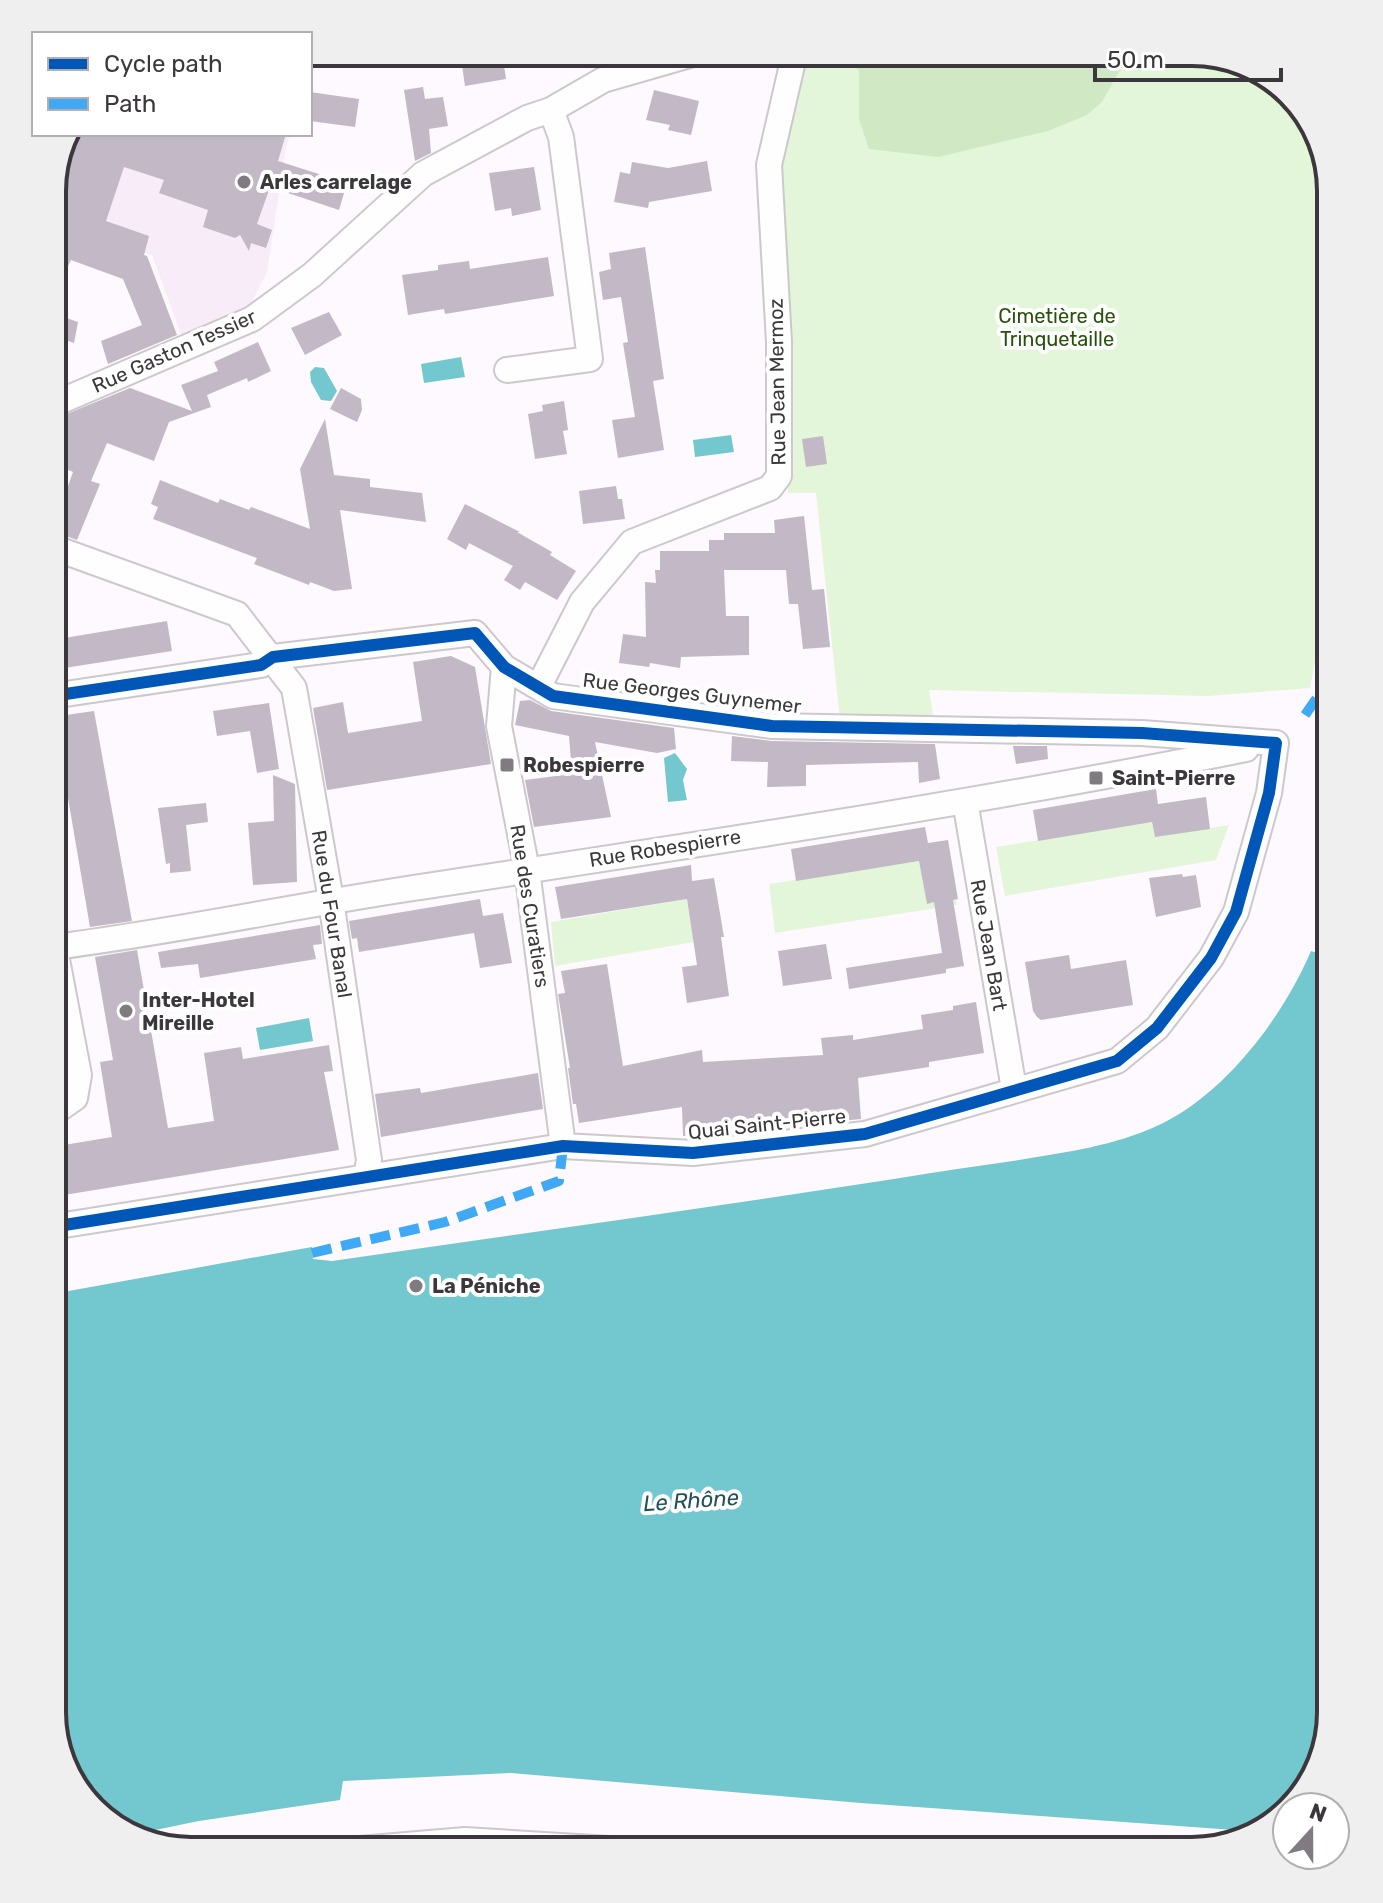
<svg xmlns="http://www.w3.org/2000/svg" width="1383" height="1903" font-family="Rubik,sans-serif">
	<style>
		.built { fill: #f7ecf8 }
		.green { fill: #e3f6da }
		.forest { fill: #d1e8c5 }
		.water { fill: #73c7ce }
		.building { fill: #c3b8c5 }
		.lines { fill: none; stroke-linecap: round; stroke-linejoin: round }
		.minor-casing { stroke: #ccc8cc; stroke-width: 28 }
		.minor { stroke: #fffeff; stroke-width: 24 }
		.quiet { stroke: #3fa9f5; stroke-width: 10; stroke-dasharray: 20 10; stroke-linecap: butt }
		.cycleway-casing { stroke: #fff; stroke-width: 17 }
		.cycleway { stroke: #0057b8; stroke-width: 12 }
		.poi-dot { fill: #807b80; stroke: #fff; stroke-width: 3 }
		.labels { text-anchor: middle; stroke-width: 8; stroke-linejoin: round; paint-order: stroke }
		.poi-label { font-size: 20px; font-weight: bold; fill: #3c373c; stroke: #fff; text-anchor: start }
		.park-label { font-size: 20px; fill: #28520c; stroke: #fff }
		.street-label { font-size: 20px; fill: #3c373c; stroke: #fff }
		.water-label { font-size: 22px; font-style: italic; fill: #1f5155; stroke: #fff }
		.rim { fill: none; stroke: #3c373c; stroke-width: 4 }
	</style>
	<rect width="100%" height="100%" fill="#fef9fe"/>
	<path class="built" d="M65 134H290L286 147 267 272 246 313 182 337 152 255 52 223V182Z"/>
	<path class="green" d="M806 52H1201L1262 71 1312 121 1331 191V573L1310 688 1208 696 929 690 934 721 840 720 816 493H788L774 164Z
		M1152 822 1155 837 1229 825 1216 860 1005 896 996 847Z
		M919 861 927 903 956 899 957 905 775 933 769 884Z
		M687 899 694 942 555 966 551 922Z"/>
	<path class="forest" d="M826 52H1130L1102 102 1087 115 1048 131 938 157 869 149 859 119V70Z"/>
	<path class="water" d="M461 357 465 377 424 383 421 364Z
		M315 367 324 368 337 391 331 401 321 400 311 382 310 372Z
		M731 435 734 452 695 457 693 440Z
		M675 753 687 769 683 780 687 800 668 802 664 758Z
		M1311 951 1331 957V1712L1313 1781 1262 1832 861 1803 511 1773 343 1781 340 1800 199 1821 131 1835 121 1832 71 1782 52 1712V1294L312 1247 313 1259 332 1261C519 1234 707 1208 894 1179 935 1172 977 1166 1019 1160 1067 1152 1114 1146 1159 1125 1225 1094 1283 1017 1311 951Z
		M309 1018 313 1041 260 1050 256 1028Z"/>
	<path class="building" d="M460 52H502L506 79 465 86Z
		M423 87 425 99 443 97 448 126 429 129 431 153 415 161 404 90Z
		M654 90 699 101 691 135 668 130 670 125 646 120Z
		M310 92 359 99 355 127 310 121Z
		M68 134H286L278 161 347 183 339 210 270 187 257 224 272 230 266 248 251 243 249 251 240 235 235 238 203 227 208 210 159 193 164 180 124 167 106 221 149 236 144 255 147 256 177 335 108 364 101 341 142 325 123 279 71 260 52 299V182Z
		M707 161 712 191 649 202 648 208 614 202 620 172 630 174 632 162 668 168Z
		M534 167 541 210 512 216 511 208 495 211 489 173Z
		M645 247 664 379 653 381 664 450 618 458 612 420 635 417 623 343 628 342 621 297 603 300 599 272 611 269 609 253Z
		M548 257 554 296 445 314 444 309 408 315 402 275 438 270V265L469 261 470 269Z
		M329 312 342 335 305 355 291 328Z
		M52 313 78 322 74 343 52 335Z
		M258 342 271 371 248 382 247 378 207 395 211 407 169 422 154 461 107 443 91 481 100 484 77 540 52 531 73 472 52 463V420L130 388 192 411 181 385 218 371 214 362Z
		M341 388 361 399 362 410 357 422 330 409Z
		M564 401 568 430 563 431 567 454 535 459 528 414 543 411 542 405Z
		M325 419 334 475 370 479V487L422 493 426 522 340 510 352 589 334 591 310 582 309 585 254 564 257 558 153 519 158 507 151 504 160 480 218 503 220 499 249 510 251 507 310 529 300 469Z
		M823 436 827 464 806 467 802 439Z
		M616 486 618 499H622L625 519 583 524 579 491Z
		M465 504 520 532H517L552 552 550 555 576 571 557 600 525 582 520 590 504 580 513 566 469 543 466 550 447 539Z
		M804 516 812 590 824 589 830 647 803 649 798 604H789L786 570H724L726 616H749V655L681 657 680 668 650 663 649 667 619 663 623 634 646 637 645 582 656 583 655 570H660V551H709V540H724V533H775L774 520Z
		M167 621 172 651 52 670V640Z
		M451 656 475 667 491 764 327 790 313 708 343 702 348 733 422 721 413 662Z
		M530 700 551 711 674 728 676 749 657 753 595 742 611 817 534 827 525 780 572 774 569 736 515 725 520 701Z
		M269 703 279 769 257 773 250 731 217 736 213 711Z
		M94 711 132 921 90 927 68 798 52 800V717Z
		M732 736 772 741 935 744 940 779 919 783 918 762 806 765V786L767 787 768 762 731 761Z
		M1013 746H1047L1048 759 1016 764Z
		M273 775 295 784 297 882 253 885 248 823 274 821Z
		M1156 789 1158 804 1206 797 1210 829 1155 837 1152 822 1038 841 1033 810Z
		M206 803 208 822 186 825 191 871 170 873V863L166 864 158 808Z
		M925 827 928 843 948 840 958 899 953 900 964 966 946 969V973L849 989 846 968 942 953 934 902 927 904 919 861 796 881 791 849Z
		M691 865 692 881 714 878 724 937H721L729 996 687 1003 682 967 697 965 687 899 561 919 555 887Z
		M1182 874 1183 877 1196 875 1201 907 1156 917 1149 878Z
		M480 899 483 916 503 913 512 963 480 968 474 933 359 952 357 938 352 939 349 921Z
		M320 925 322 944 313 945 316 959 200 978 198 964 161 968 158 952Z
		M826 944 832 979 783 986 778 951Z
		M137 950 168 1128 214 1121 204 1053 241 1047 243 1059 329 1045 333 1071 324 1072 339 1150 52 1197V1147L112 1137 100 1062 113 1060 95 957Z
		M1069 955 1071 969 1126 960 1133 1005 1041 1020 1037 1017 1033 1011 1025 962Z
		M607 964 623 1066 702 1050 703 1062 823 1055 821 1038 853 1035V1040L923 1029 921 1015 953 1010V1006L976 1002 984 1053 929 1062V1067L858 1078 861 1119 683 1136 682 1107 579 1123 576 1104H573L568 1068H570L558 994 565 993 561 971Z
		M538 1073 543 1109 381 1137 375 1094 420 1088 421 1093Z"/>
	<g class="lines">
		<g class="minor-casing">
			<path id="minor" d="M507 370 590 359 561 137 551 110
				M52 405 252 319 312 275 423 174 527 118 551 110 603 80 700 52
				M52 547 237 614 294 688 331 900 369 1160 366 1177
				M504 667 499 726 527 870 563 1146
				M539 686 582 602 632 542 770 488 779 476V342L769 165 795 52
				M52 696 261 665 273 657 475 633 504 667 553 696 772 726 1142 733 1276 743
				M965 801 1014 1089
				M54 947C173 932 289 907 407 889 687 846 968 805 1246 749
				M52 1110 59 1109 75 1098 79 1075 52 933
				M52 1227 563 1146 693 1153 865 1134 1117 1061 1157 1028 1211 958 1236 912 1269 793 1276 743
				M336 1851 465 1840 643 1851"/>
		</g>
		<use href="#minor" class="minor"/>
		<path class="quiet" d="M1305 715 1321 692 1331 663
			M312 1253 445 1222 559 1181 563 1146
			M336 1851 465 1840 643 1851"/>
		<g class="cycleway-casing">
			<path id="cycleway" d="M52 1227 563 1146 693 1153 865 1134 1117 1061 1157 1028 1211 958 1236 912 1269 793 1276 743 1142 733 772 726 553 696 504 667 475 633 273 657 261 665 52 696"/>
		</g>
		<use href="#cycleway" class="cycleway"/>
	</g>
	<g class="poi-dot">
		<circle cx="244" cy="182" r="8"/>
		<rect x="499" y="757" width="16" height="16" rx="4"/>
		<rect x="1088" y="770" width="16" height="16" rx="4"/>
		<circle cx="126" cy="1011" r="8"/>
		<circle cx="416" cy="1286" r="8"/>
	</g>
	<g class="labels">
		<g class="poi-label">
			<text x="260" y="189">Arles carrelage</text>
			<text x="523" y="772">Robespierre</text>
			<text x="1112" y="785">Saint-Pierre</text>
			<text x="142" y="1007">Inter-Hotel<tspan x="142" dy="23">Mireille</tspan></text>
			<text x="432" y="1293">La Péniche</text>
		</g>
		<g class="park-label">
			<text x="1057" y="323">Cimetière de<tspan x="1057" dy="23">Trinquetaille</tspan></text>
		</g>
		<g class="street-label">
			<text transform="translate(174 351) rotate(-24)" y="7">Rue Gaston Tessier</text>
			<text transform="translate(777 382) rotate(-91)" y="7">Rue Jean Mermoz</text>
			<text transform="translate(692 693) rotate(7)" y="7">Rue Georges Guynemer</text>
			<text transform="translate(665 848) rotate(-9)" y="7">Rue Robespierre</text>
			<text transform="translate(530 906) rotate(81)" y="7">Rue des Curatiers</text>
			<text transform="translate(332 914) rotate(81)" y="7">Rue du Four Banal</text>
			<text transform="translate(989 945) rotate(80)" y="7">Rue Jean Bart</text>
			<text transform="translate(767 1124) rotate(-6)" y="7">Quai Saint-Pierre</text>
		</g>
		<g class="water-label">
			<text transform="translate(691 1500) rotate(-4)" y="8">Le Rhône</text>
		</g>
	</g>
	<path d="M0 0H1383V1903H0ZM191 66H1192A125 125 0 0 1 1317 191V1712A125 125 0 0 1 1192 1837H191A125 125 0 0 1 66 1712V191A125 125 0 0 1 191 66Z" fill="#efefef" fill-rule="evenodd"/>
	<path class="rim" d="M191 66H1192A125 125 0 0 1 1317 191V1712A125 125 0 0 1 1192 1837H191A125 125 0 0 1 66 1712V191A125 125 0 0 1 191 66Z"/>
	<rect x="32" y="32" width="280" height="104" fill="#ffffff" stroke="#b1afb1" stroke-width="2"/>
	<rect x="48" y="58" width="40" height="12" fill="#0057b8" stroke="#b1afb1" stroke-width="2"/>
	<text x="104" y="72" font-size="24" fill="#3c373c">Cycle path</text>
	<rect x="48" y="98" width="40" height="12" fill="#3fa9f5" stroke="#b1afb1" stroke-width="2"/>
	<text x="104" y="112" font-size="24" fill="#3c373c">Path</text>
	<g transform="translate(1311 1831) rotate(21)"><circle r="38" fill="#ffffff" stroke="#b1afb1" stroke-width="2"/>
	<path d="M0-6L14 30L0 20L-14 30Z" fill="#807b80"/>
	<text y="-12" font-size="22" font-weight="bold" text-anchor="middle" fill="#3c373c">N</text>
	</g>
	<path d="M1095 68v12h186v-12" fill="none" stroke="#3c373c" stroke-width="4"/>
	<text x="1107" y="68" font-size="24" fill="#3c373c" stroke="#ffffff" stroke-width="6" paint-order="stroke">50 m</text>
</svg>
